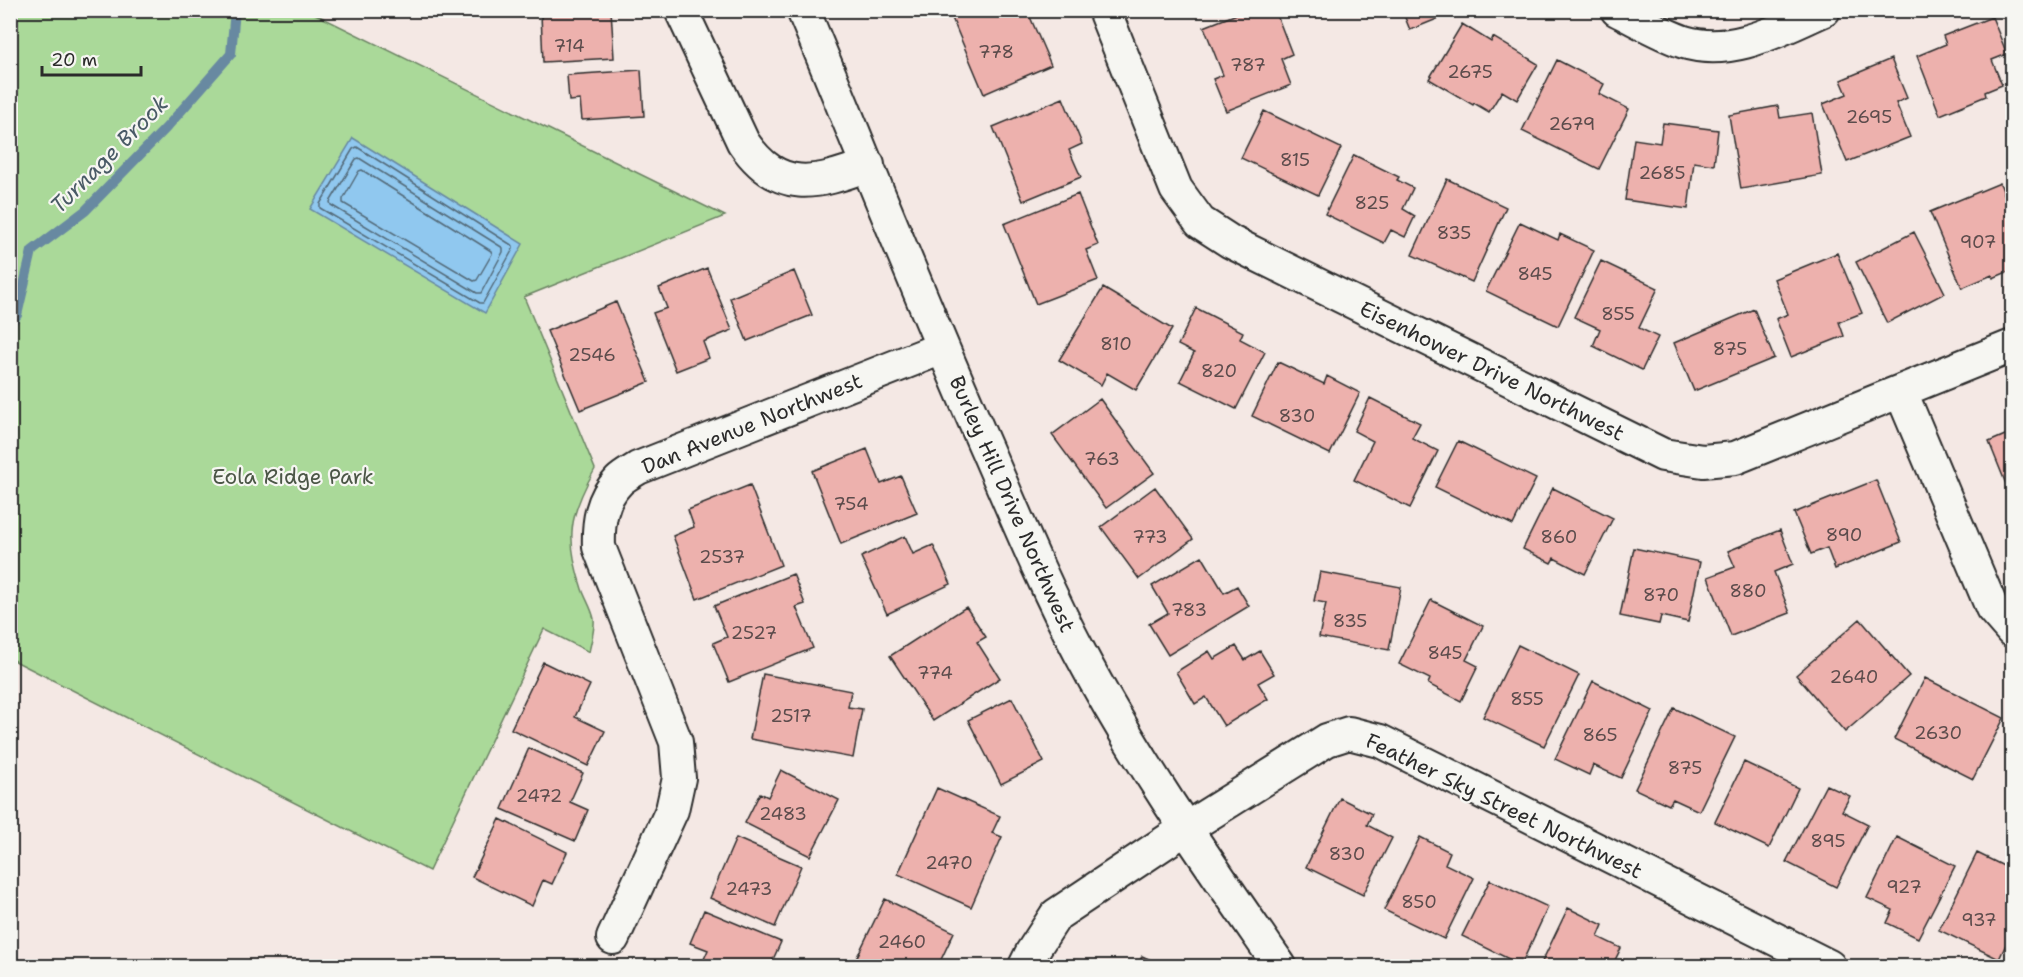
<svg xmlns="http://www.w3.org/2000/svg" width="2023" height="977" font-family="'Shantell Sans',sans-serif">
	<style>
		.green { fill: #aad999; stroke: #6a8262; stroke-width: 1.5 }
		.water { fill: #90c8ef; stroke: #6889a1; stroke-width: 1.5 }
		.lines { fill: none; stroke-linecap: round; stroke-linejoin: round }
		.shore { stroke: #536a79; stroke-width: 1.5 }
		.stream { stroke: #6889a1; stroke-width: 10 }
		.building { fill: #edb1ad; stroke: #2b2b2b; stroke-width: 1.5 }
		.minor-casing { stroke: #2b2b2b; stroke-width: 36 }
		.minor { stroke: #f6f6f2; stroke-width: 32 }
		.labels { text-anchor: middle; stroke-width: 4.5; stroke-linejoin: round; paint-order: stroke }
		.number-label { font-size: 18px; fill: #5c4c4c }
		.street-label { font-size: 21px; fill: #2b2b2b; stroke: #f6f6f2 }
		.park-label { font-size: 21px; fill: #4b5646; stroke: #f6f6f2 }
		.water-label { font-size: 22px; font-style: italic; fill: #495a66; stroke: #f6f6f2 }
	</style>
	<rect width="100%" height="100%" fill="#f4e8e4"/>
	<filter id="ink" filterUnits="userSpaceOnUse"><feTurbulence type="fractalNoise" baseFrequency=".0167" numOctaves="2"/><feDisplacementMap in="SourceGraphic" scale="12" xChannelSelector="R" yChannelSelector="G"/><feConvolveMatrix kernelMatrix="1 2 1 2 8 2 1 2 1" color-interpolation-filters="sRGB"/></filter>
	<g filter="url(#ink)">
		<path class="green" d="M10 11H309L725 216 524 297 595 469C569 515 565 538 582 589 585 598 592 609 594 619 595 629 591 642 589 652L544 629 429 871 11 659Z"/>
		<path class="water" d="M353 138 523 244 485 313 310 209Z"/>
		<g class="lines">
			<path class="shore" d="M357 147 513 246V249L483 303H480L320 208V204L353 149Z
				M359 158 503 248V252L481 293H477L331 205 330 202 356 159Z
				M362 170 491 251 492 254 477 280 474 281 343 203V199L359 171Z"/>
			<path class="stream" d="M10 325 17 315 32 251 85 211 166 128 231 54 235 10"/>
		</g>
		<path class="building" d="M611 10 614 58 543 62 541 14Z
			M971 10H1027L1051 65 984 94 952 18Z
			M1247 10H1275L1292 54 1281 59 1291 85 1226 111 1213 79 1223 75 1204 27Z
			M1402 10H1459L1410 30Z
			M1992 17 2007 54 1992 60 2002 85 1985 92 1986 96 1940 115 1917 56 1946 44 1943 36Z
			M1462 24 1491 42 1493 37 1538 64 1517 100 1502 91 1489 112 1474 103 1473 105 1429 79Z
			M1891 59 1907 98 1896 103 1910 137 1847 162 1823 104 1847 94 1841 80Z
			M1557 60 1604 84 1599 94 1629 109 1599 169 1522 131Z
			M641 70 644 116 582 120 580 100 569 101 567 75Z
			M1063 98 1082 144 1069 150 1081 177 1023 201 993 127Z
			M1778 106 1780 118 1812 113 1822 175 1741 189 1729 115Z
			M1264 111 1341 148 1318 195 1241 158Z
			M1663 123 1718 130 1714 165 1694 162 1688 209 1625 200 1634 139 1660 143Z
			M1354 155 1399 177 1397 180 1413 188 1403 209 1415 216 1405 237 1391 230 1384 243 1325 214Z
			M1447 179 1506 207 1472 282 1412 255Z
			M2000 183 2012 214V270L1993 278 1992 275 1962 288 1930 212Z
			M1078 194 1098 245 1086 250 1098 280 1036 304 1004 224Z
			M1520 222 1558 240 1560 234 1594 250 1558 326 1486 291Z
			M1914 232 1945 293 1887 323 1856 262Z
			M1837 253 1862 313 1839 322 1844 336 1791 357 1776 319 1788 314 1774 279Z
			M1601 261 1658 288 1639 328 1658 337 1642 370 1593 346 1600 329 1574 317Z
			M707 268 732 330 703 342 709 358 676 371 653 313 667 308 659 288Z
			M794 271 812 315 747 341 730 298Z
			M1103 288 1172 329 1136 390 1107 373 1101 385 1059 360Z
			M616 302 649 382 580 410 547 331Z
			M1196 308 1243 332 1240 339 1265 352 1236 409 1180 381 1194 353 1178 345Z
			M1754 309 1774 358 1694 391 1674 343Z
			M1278 362 1324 384 1327 376 1360 393 1330 454 1252 416Z
			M1370 398 1420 423 1412 438 1438 451 1410 508 1354 480 1373 441 1354 431Z
			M1100 399 1154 473 1106 508 1052 435Z
			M2012 432V499L1989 442Z
			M1458 441 1536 479 1513 525 1435 487Z
			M867 449 881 484 901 476 917 513 841 544 812 471Z
			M1876 480 1901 542 1835 569 1827 548 1811 554 1794 513Z
			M750 485 781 565 697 599 673 536 694 527 688 510Z
			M1155 487 1193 539 1139 579 1101 527Z
			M1553 488 1613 518 1585 574 1554 558 1551 563 1523 549Z
			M1780 530 1793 564 1774 572 1790 613 1731 636 1708 577 1735 567 1728 551Z
			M905 536 913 554 933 545 951 584 887 614 861 557Z
			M1634 548 1700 562 1688 622 1661 616 1659 624 1620 616Z
			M1202 556 1224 593 1237 586 1249 606 1168 655 1149 624 1168 613 1152 586Z
			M1320 572 1401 587 1389 650 1319 637 1326 603 1314 601Z
			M793 574 805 604 796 607 813 648 729 682 713 643 727 637 714 606Z
			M1431 600 1483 626 1466 660 1478 666 1461 701 1428 684 1430 679 1399 664Z
			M966 607 986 637 977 642 1000 678 933 721 890 656Z
			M1860 619 1909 676 1845 732 1796 675Z
			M1518 645 1579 675 1544 746 1483 717Z
			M1236 646 1245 660 1260 651 1274 674 1258 683 1268 699 1224 726 1206 697 1195 704 1176 672 1209 651 1214 659Z
			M543 662 590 685 575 717 605 731 588 766 511 729Z
			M763 674 851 691 848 707 862 709 853 758 750 739Z
			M1925 678 2004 718 1973 779 1894 739Z
			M1593 681 1653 711 1621 778 1593 765 1589 775 1555 759Z
			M1012 698 1044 762 1001 784 968 720Z
			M1674 708 1735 737 1699 811 1673 799 1669 805 1635 789Z
			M529 748 583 773 570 802 588 810 575 841 502 809Z
			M1744 762 1798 788 1769 848 1715 822Z
			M781 770 839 800 810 856 745 823 760 793 768 797Z
			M1826 785 1850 796 1842 811 1868 824 1836 887 1786 862Z
			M937 788 1000 816 992 833 1002 837 971 907 898 874Z
			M1340 798 1372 814 1367 825 1392 838 1363 895 1306 867Z
			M500 819 567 852 552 884 543 880 532 906 472 877Z
			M1420 837 1450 852 1445 864 1474 878 1444 939 1384 910Z
			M1897 837 1955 866 1918 938 1887 923 1893 910 1867 898Z
			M736 838 801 866 775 927 710 898Z
			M1977 853 2012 870V932L1999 959 1939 930Z
			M1490 880 1548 907 1521 965 1462 936Z
			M885 899 954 932 938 966H872L856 959Z
			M1568 908 1603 925 1598 937 1621 948 1612 966H1540Z
			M704 910 781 942 770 966H701L708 950 690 943Z
			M1142 956 1165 966H1138Z"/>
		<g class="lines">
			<g class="minor-casing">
				<path id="minor" d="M681 10 743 142C779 195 816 184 868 165
					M803 10C864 156 922 303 986 448 1016 517 1045 587 1080 653 1138 763 1210 865 1280 966
					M1104 10 1176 189 1200 222 1231 242 1663 455 1703 461 1735 458 2012 346
					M1617 10C1639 21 1661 34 1684 42 1733 57 1780 29 1824 10
					M1901 392 1992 608 2012 631
					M613 938 672 810 679 778 676 742 599 547C598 523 601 499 619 481 624 476 632 472 638 468L942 348
					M1025 966 1032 952 1056 915 1185 829 1327 740 1349 733 1380 741 1829 966"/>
			</g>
			<use href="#minor" class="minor"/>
		</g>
	</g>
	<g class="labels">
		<g class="number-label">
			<text x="569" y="52">714</text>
			<text x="996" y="58">778</text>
			<text x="1248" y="71">787</text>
			<text x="1470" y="78">2675</text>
			<text x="1869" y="123">2695</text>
			<text x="1572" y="130">2679</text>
			<text x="1295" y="166">815</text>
			<text x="1662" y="179">2685</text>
			<text x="1372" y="209">825</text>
			<text x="1454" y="239">835</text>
			<text x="1978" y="248">907</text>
			<text x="1535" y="280">845</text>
			<text x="1618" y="320">855</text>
			<text x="1116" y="350">810</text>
			<text x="1730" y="355">875</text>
			<text x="592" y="361">2546</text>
			<text x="1219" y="377">820</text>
			<text x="1297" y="422">830</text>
			<text x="1102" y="465">763</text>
			<text x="851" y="510">754</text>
			<text x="1844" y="541">890</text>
			<text x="1150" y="543">773</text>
			<text x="1559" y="543">860</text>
			<text x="722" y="563">2537</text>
			<text x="1748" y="597">880</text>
			<text x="1661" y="601">870</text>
			<text x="1189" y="616">783</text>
			<text x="1350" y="627">835</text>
			<text x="754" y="639">2527</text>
			<text x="1445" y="659">845</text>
			<text x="935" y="679">774</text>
			<text x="1854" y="683">2640</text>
			<text x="1527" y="705">855</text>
			<text x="791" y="722">2517</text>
			<text x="1938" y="739">2630</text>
			<text x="1600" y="741">865</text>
			<text x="1685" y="774">875</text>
			<text x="539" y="802">2472</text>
			<text x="783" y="820">2483</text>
			<text x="1828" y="847">895</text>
			<text x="1347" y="860">830</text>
			<text x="949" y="869">2470</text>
			<text x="1904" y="893">927</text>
			<text x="749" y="895">2473</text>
			<text x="1419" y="908">850</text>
			<text x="1979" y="926">937</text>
			<text x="902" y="948">2460</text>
		</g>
		<g class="street-label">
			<text transform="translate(1492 371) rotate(26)" y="7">Eisenhower Drive Northwest</text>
			<text transform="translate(752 424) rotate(-22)" y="7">Dan Avenue Northwest</text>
			<text transform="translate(1012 504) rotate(66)" y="7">Burley Hill Drive Northwest</text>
			<text transform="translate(1504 806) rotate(26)" y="7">Feather Sky Street Northwest</text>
		</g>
		<g class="park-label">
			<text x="293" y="484">Eola Ridge Park</text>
		</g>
		<g class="water-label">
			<text transform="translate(109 154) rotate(-45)" y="8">Turnage Brook</text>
		</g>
	</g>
	<rect width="2023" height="977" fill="none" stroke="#f6f6f2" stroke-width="36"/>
	<rect x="18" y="18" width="1987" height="941" fill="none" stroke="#2b2b2b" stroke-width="2" filter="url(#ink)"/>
	<path d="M42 66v9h99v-9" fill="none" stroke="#2b2b2b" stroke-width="3"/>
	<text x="51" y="66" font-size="18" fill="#2b2b2b" stroke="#f6f6f2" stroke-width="4.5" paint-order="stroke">20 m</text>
</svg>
